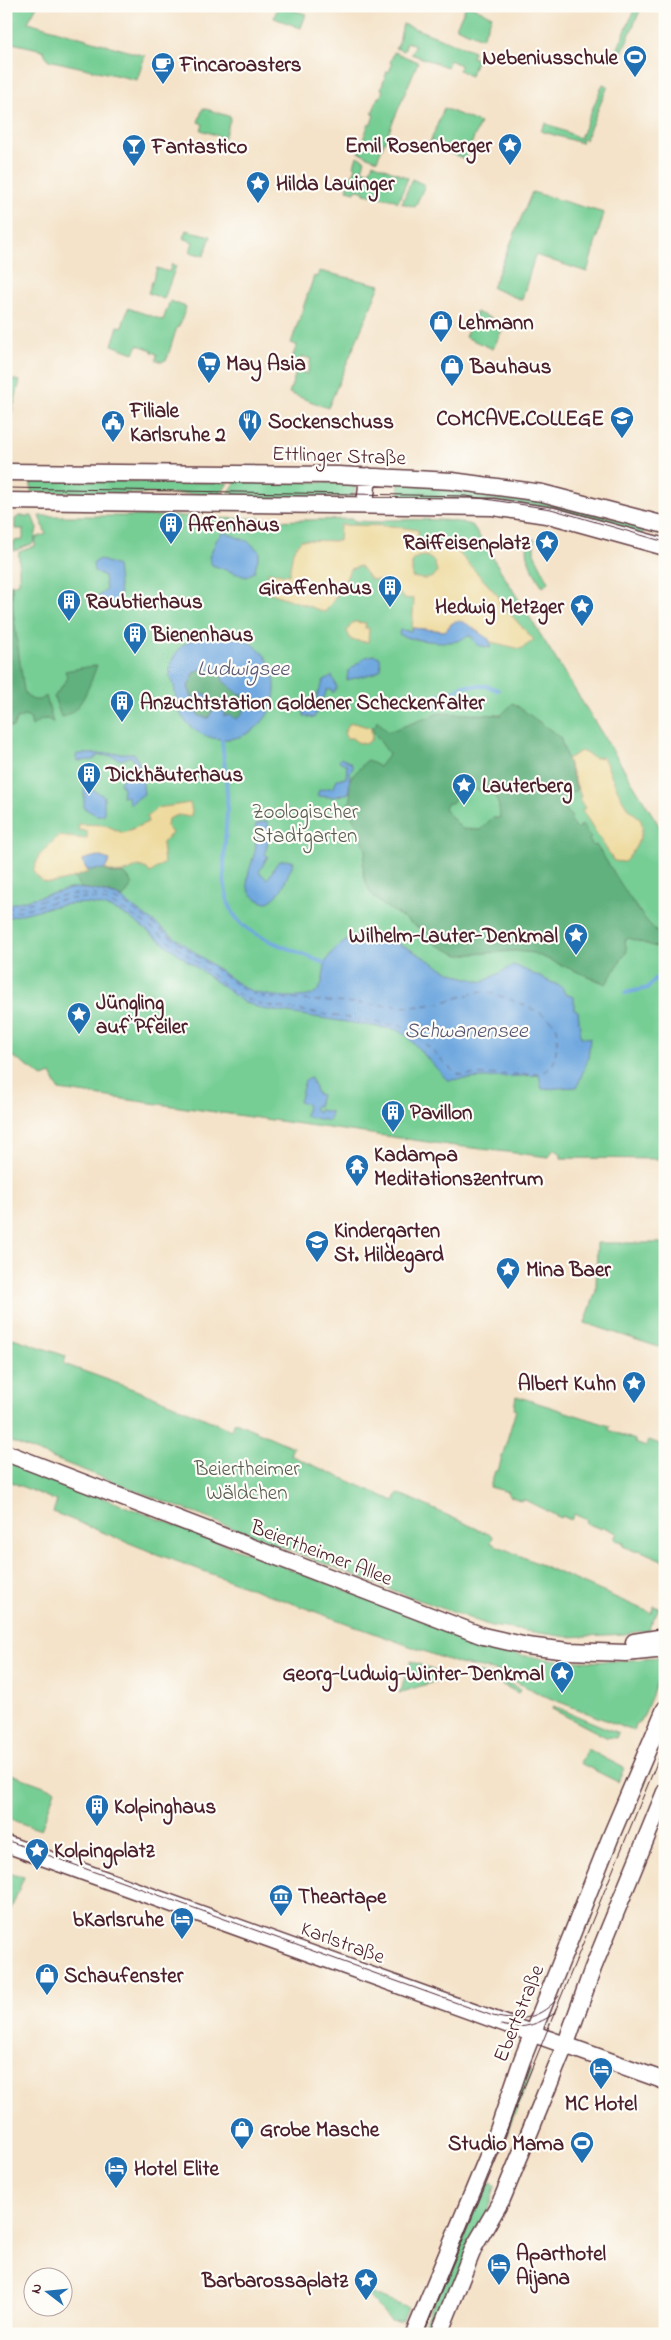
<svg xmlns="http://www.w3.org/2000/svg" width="671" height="2340" font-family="'Indie Flower',sans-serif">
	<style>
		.green { fill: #76ce94; stroke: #607660 }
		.forest { fill: #60b17e; stroke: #556854; fill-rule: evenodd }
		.sand { fill: #eeda9e; stroke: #9c7c64; fill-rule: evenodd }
		.water { fill: #70a8df; stroke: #5d6485; fill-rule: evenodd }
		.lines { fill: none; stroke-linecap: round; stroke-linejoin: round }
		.stream { stroke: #70a8df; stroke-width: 4 }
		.ferry { stroke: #595673; stroke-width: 1; stroke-dasharray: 6 5; stroke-linecap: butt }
		.secondary-casing { stroke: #643c43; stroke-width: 19 }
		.secondary { stroke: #fff; stroke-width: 16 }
		.tram { stroke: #4a1f2b; stroke-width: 1 }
		.labels { text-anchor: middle; stroke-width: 4.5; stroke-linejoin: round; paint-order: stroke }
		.poi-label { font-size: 21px; font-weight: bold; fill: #4a1f2b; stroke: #fdfcf7; text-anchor: start }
		.street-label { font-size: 21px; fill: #4a1f2b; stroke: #fdfcf7 }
		.park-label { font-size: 21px; fill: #595c50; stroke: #fdfcf7 }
		.water-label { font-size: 22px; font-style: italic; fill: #595673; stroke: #fdfcf7 }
	</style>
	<rect width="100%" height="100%" fill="#fdfcf7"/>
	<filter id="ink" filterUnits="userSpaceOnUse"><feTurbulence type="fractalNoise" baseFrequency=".02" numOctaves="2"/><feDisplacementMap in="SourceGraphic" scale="10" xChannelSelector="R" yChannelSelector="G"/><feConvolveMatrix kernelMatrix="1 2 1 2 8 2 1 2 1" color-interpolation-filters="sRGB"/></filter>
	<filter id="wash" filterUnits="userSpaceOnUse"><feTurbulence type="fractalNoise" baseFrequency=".0096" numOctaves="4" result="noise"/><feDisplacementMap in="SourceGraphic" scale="20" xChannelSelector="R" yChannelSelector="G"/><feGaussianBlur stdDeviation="1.12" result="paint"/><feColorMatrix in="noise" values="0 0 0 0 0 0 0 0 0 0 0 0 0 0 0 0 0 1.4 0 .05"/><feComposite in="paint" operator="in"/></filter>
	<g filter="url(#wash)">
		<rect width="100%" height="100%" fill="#f4e3c9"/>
		<path class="green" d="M6 6H37L28 22 145 56 137 80 48 60 43 50 12 43 6 63Z
			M278 6 306 14 301 28 274 18Z
			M466 6H471L492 16 482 38 456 27Z
			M636 6H642L622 52 618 48Z
			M403 24 474 51 472 57 477 59 470 76 459 70 460 65 450 60 447 67 411 54 415 45 407 42 404 51 395 48 398 46Z
			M394 52 418 62 377 160 358 152 365 141 363 140 369 123 371 124 374 115 372 114 378 97 380 98 383 90 381 89 387 71 389 72 392 64 390 63Z
			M603 84 608 86 585 140 582 139 581 143 541 131 545 123 580 138Z
			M203 108 231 117 224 138 201 130 203 124 198 122Z
			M444 108 480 123 465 159 429 145Z
			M357 156 365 160 362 169 369 172 373 163 408 178 398 202 395 200 364 194V192L356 189 355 192 347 190 351 175H353L356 168 354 166Z
			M412 179 425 185 415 207 402 203Z
			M532 192 604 213 587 272 535 255 522 300 492 288Z
			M186 230 211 236 204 256 190 252 193 242 183 238Z
			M172 264 176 266 164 299 148 293 157 268 169 272Z
			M319 271 380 285 328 408 289 393 297 370 307 374 311 359 302 356 297 369 289 366 297 345 291 343 314 276 317 277Z
			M170 301 186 307 179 327H177L167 359 162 362 156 360 157 354 152 352V350L138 345 134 353 112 345 118 326 122 327 128 308 163 320Z
			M476 312 505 324 493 349 465 337Z
			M6 378 20 381 6 434Z
			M235 478 356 484 353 496 348 497 235 499V494H228L235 483Z
			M31 480 209 482 228 483 221 494H203L31 492Z
			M399 481 527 495 645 526 642 537 602 526 398 502Z
			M19 516H32L37 528 34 543 14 551V541L23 540V529H15V519Z
			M39 516H192V519L260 518 261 521 353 519 354 521 383 522 384 520C406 520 454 517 473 526L665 835V1159L561 1158V1154L556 1150 552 1151 549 1157 456 1146 59 1090 51 1074 43 1077 6 1052V625L10 585 19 583V552L35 546 36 538 46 534Z
			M529 537 534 539V553L549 582 543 587C533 571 523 557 529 537Z
			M597 1243H665V1349L585 1323 596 1291Z
			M13 1338 66 1356 64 1364 163 1400 231 1430 235 1422 293 1447 290 1455 394 1501 398 1493 493 1536 491 1543 651 1613 654 1606 659 1608 648 1630 624 1634 568 1637 491 1626 400 1593 6 1440V1343L10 1345Z
			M516 1396 610 1426 609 1430 635 1440V1443L646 1447 649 1440 665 1446V1564L662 1560 639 1550 637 1552 623 1546 624 1543 614 1539 617 1533 603 1527 601 1529 586 1523 587 1520 574 1514 571 1520 562 1516 561 1518 523 1499 522 1501 508 1495V1492L490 1487 495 1471H498C504 1450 510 1430 516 1410L514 1409Z
			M6 1461 510 1653C562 1664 612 1663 665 1657L661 1673 641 1722 635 1724 633 1731 542 1695 493 1670 459 1664 154 1553 53 1512 57 1501 6 1480Z
			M411 1661 449 1677 399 1693Z
			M472 1671 491 1675 520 1689 518 1693 493 1680 476 1677 467 1672Z
			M553 1706 618 1733 616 1738 606 1737 552 1709Z
			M587 1749 624 1768 618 1782 580 1763Z
			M6 1772 55 1790 41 1830 6 1818Z
			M6 1871 24 1877 6 1921Z
			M525 2068 532 2071 487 2182 496 2185 486 2215 433 2334H420Z
			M365 2291 408 2308 403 2320 400 2322 391 2321Z"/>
		<path class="forest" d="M12 584 13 611 24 691C29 701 38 703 46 696L53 723C46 715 39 721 32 726L30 718 24 716 17 719 13 727H9C3 680 6 632 10 585Z
			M97 665C91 681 81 715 61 717L54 697 68 678 65 671Z
			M205 667 221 674C225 686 245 692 245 699 246 702 245 704 245 707 245 714 242 716 236 719L224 716 215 706 208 718 199 716 196 712 200 705C183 689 185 678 205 667Z
			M513 703 560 737 577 790 559 799 572 818 570 820 576 829 582 825 591 838 589 840 593 846 596 845C618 877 635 913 665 940V950L628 938 625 941 627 951 606 984 533 953 515 951 459 955 435 944 433 937 380 903 370 892 364 877 363 865 366 850 356 823 346 807 351 799 349 780 365 762 368 760 379 767 389 754 371 728 376 725 377 720 388 732 440 713 501 715ZM476 789 485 793 488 790C499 798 499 806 500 818H492L480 830 462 829 444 808 448 803H452L459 793Z
			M101 868 114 874H125L133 884 123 898 107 892 80 888 74 876 88 872 87 870Z"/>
		<path class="sand" d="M340 525 393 526 418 530V541L455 549 499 597V602L534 640 521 649 491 642 470 626 452 623 445 631 412 628 414 599 403 598 392 582 370 579 360 566 350 569 343 587 325 612 268 592V572L289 575 293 551 301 540 339 541ZM426 556 434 561 437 571C432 582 422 579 412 577V562L417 557Z
			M353 622 366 623 365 628H369L368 642 351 640 347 631Z
			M354 723 371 728 372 739 366 744 357 742 352 738H347L344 734 349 724Z
			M581 751 595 758 603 757C611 773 617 792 627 807 631 813 640 815 642 824 644 835 632 855 624 862L614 861 582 810 585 808 579 799 581 797 567 759Z
			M190 803 192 811 190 817 178 815 168 819 167 827 172 833 162 844 164 863 150 873 147 869 139 866C126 872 119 876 105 869L110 860H82L88 872C77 876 53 887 42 881 39 879 36 874 33 872L39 856 58 836 87 839V831L78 830 79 824 105 825 123 833 148 822 147 817 157 808Z"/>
		<path class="water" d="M224 532 249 542 260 552 254 572 246 577 212 565 209 557 217 539Z
			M99 559 117 566 120 596 107 607 96 604 95 599 106 590 104 576 94 571 93 564Z
			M455 621C468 620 477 633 489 639L491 645 490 648 477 645 471 636C464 636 463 640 457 641 448 644 405 640 399 634L400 630 411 631 412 628 445 631Z
			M200 636C217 635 237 635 252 644 293 671 276 736 227 739 213 740 199 735 189 725 171 708 179 689 170 677 169 656 181 643 200 636ZM205 667 221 674 223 681 239 694H243C249 702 245 714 236 719L230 715 224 716V708L217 704 208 718 199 716 197 712 200 705 207 702 208 695 202 693 192 698 188 687 194 673Z
			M374 655 380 657 381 669 375 673 347 680 348 671 366 657Z
			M332 676 337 687 333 693 331 689 327 690 314 718 304 716V710L318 700 317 696 324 680Z
			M134 753 141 767 144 794 130 804 127 796 122 797 123 788 120 783 125 775 138 767 131 756 121 760 112 756 99 755 93 760 78 761 76 758 77 754Z
			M341 758 351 763 353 768 350 772 349 793 334 797 317 796 319 790 334 787 337 779 346 778 347 765 339 761Z
			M86 786 104 796V815H96L84 808V789Z
			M267 821 270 832 265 854 268 856 259 872 267 879C276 870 274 855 294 862 285 878 284 895 266 903 236 893 250 872 255 851 257 842 254 833 256 824Z
			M97 856 110 860 105 869 87 870 82 860Z
			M74 888 95 890 118 896 237 983C243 986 248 990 254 992 266 996 309 1001 317 992 329 977 317 962 339 946 343 943 348 939 352 938 395 932 415 955 450 972 461 977 472 979 483 982L514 965 562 987 565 994 574 997V1009L578 1011 581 1037 590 1038 588 1059 577 1087 542 1089 539 1075 447 1080 406 1035 398 1030 262 1009 242 1001 130 918C89 891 50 908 6 918V905Z
			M311 1078 317 1094 321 1095 318 1106H314L316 1112 318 1113 319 1110 331 1112 329 1121 305 1116 307 1104 299 1102 305 1080Z"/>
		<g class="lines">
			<path class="stream" d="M437 708 436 696 456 691 462 686H486L498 690
				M222 739C223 757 226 775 227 793 230 831 210 898 244 926 262 941 302 953 324 963
				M625 993 648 988 656 978"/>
			<path class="ferry" d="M6 909C49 899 82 884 125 904L241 988 258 996 270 998 412 1007 436 1004 482 991 488 992C505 998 549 1011 557 1028 559 1034 556 1044 556 1051 554 1064 553 1069 539 1074L462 1075 455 1073 417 1036 401 1026 263 1005 247 999 229 989C203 967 126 903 97 899 67 895 35 907 6 914"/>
		</g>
	</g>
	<g filter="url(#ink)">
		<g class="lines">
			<g class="secondary-casing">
				<path id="secondary" d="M6 472 338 475 452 481 542 493 665 525
					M6 501 493 507 553 516 665 547
					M365 505 368 476
					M6 1453 483 1636 527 1646 568 1651 626 1653 665 1649
					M634 1642 665 1637
					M6 1844 665 2081
					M414 2334 495 2139 522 2060 611 1836 665 1709
					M439 2334 474 2247 502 2199 526 2141 568 2038 593 1968 665 1792"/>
			</g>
			<use href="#secondary" class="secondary"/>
			<path class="tram" d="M6 488 466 496 551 509 665 542
				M6 1840 493 2016C519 2023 543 2018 559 1996
				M501 2025C521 2030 538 2025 555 2013
				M423 2334 665 1743"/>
		</g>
	</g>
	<defs>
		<g id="stadium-pin" transform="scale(1.25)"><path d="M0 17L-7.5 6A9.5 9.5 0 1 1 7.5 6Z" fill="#1f6fb2" stroke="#fdfcf7"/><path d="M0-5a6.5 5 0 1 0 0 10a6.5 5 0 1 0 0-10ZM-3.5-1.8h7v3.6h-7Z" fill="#fff"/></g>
		<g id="cafe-pin" transform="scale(1.25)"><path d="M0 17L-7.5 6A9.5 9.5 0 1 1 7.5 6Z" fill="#1f6fb2" stroke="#fdfcf7"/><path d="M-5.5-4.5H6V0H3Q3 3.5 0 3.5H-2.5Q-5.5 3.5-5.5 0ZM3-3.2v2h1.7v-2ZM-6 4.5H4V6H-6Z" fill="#fff"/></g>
		<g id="sight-pin" transform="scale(1.25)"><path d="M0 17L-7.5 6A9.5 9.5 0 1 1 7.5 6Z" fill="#1f6fb2" stroke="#fdfcf7"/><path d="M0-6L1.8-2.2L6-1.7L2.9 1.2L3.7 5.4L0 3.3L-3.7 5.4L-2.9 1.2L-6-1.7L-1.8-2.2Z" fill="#fff"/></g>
		<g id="bar-pin" transform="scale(1.25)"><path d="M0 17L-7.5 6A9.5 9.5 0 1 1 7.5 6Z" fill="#1f6fb2" stroke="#fdfcf7"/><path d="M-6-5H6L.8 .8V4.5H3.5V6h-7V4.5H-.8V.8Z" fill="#fff"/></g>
		<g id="shop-pin" transform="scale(1.25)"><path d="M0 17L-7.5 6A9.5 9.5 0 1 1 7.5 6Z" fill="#1f6fb2" stroke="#fdfcf7"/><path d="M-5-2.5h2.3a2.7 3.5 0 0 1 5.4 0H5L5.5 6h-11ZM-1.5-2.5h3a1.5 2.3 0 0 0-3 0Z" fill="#fff"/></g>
		<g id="supermarket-pin" transform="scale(1.25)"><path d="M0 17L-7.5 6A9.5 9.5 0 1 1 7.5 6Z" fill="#1f6fb2" stroke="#fdfcf7"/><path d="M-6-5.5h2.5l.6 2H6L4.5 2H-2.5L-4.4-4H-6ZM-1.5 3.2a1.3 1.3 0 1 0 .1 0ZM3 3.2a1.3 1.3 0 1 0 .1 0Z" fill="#fff"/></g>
		<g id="university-pin" transform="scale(1.25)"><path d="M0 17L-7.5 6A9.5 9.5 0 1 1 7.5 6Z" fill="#1f6fb2" stroke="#fdfcf7"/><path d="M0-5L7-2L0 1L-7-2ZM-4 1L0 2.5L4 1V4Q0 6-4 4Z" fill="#fff"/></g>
		<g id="restaurant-pin" transform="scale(1.25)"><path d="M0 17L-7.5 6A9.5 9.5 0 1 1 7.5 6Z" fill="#1f6fb2" stroke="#fdfcf7"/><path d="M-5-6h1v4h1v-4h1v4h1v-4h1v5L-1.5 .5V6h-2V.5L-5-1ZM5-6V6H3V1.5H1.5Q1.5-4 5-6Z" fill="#fff"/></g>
		<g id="civic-pin" transform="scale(1.25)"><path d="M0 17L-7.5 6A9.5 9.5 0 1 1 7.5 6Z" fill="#1f6fb2" stroke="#fdfcf7"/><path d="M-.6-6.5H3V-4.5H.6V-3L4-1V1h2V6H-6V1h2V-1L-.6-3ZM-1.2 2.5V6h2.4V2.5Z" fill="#fff"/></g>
		<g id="building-pin" transform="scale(1.25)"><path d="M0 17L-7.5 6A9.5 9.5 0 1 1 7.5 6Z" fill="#1f6fb2" stroke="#fdfcf7"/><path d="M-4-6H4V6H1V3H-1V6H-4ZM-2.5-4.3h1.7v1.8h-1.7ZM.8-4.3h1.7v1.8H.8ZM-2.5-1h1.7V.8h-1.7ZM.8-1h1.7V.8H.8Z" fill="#fff"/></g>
		<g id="temple-pin" transform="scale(1.25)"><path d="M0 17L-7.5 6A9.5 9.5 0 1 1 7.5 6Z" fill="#1f6fb2" stroke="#fdfcf7"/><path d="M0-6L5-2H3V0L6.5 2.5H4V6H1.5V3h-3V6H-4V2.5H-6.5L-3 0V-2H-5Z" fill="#fff"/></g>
		<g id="school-pin" transform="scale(1.25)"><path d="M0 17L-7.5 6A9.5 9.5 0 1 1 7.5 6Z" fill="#1f6fb2" stroke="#fdfcf7"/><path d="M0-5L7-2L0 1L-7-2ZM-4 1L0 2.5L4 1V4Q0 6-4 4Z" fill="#fff"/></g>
		<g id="museum-pin" transform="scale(1.25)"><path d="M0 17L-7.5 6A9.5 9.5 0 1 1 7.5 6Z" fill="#1f6fb2" stroke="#fdfcf7"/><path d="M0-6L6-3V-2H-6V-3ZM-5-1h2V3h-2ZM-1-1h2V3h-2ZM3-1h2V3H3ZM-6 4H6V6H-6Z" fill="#fff"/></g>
		<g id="hotel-pin" transform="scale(1.25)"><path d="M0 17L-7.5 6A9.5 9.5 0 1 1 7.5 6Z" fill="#1f6fb2" stroke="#fdfcf7"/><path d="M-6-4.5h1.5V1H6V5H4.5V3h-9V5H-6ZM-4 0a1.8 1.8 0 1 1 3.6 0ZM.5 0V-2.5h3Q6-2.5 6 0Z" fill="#fff"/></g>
	</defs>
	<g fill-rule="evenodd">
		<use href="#stadium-pin" x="635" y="57"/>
		<use href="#cafe-pin" x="163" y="64"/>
		<use href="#sight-pin" x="510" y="145"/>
		<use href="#bar-pin" x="134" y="146"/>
		<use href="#sight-pin" x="258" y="183"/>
		<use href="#shop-pin" x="441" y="322"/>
		<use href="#supermarket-pin" x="209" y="363"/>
		<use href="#shop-pin" x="452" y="366"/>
		<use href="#university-pin" x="622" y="418"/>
		<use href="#restaurant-pin" x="250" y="421"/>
		<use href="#civic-pin" x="113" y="422"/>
		<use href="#building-pin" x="171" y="524"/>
		<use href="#sight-pin" x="547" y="542"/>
		<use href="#building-pin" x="390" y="587"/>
		<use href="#building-pin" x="69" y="601"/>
		<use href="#sight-pin" x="582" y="606"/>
		<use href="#building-pin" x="135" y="634"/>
		<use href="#building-pin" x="122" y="702"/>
		<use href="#building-pin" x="89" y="774"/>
		<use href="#sight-pin" x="464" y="785"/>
		<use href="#sight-pin" x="576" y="935"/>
		<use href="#sight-pin" x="79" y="1014"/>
		<use href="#building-pin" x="393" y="1112"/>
		<use href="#temple-pin" x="357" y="1166"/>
		<use href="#school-pin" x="317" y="1242"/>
		<use href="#sight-pin" x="508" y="1269"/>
		<use href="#sight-pin" x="634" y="1383"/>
		<use href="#sight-pin" x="562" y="1673"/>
		<use href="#building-pin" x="97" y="1806"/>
		<use href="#sight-pin" x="37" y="1850"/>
		<use href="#museum-pin" x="281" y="1896"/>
		<use href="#hotel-pin" x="182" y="1919"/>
		<use href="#shop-pin" x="47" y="1975"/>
		<use href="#hotel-pin" x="601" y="2069"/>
		<use href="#shop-pin" x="242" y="2129"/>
		<use href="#stadium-pin" x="582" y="2143"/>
		<use href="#hotel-pin" x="116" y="2168"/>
		<use href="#hotel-pin" x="499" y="2265"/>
		<use href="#sight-pin" x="366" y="2280"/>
	</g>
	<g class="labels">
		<g class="poi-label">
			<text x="618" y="64" text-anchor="end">Nebeniusschule</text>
			<text x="180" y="71">Fincaroasters</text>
			<text x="492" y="152" text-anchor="end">Emil Rosenberger</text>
			<text x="152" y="153">Fantastico</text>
			<text x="276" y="190">Hilda Lauinger</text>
			<text x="458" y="329">Lehmann</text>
			<text x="226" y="370">May Asia</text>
			<text x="470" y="373">Bauhaus</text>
			<text x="130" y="417">Filiale<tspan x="130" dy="24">Karlsruhe 2</tspan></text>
			<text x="604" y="425" text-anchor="end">COMCAVE.COLLEGE</text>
			<text x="268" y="428">Sockenschuss</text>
			<text x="188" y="531">Affenhaus</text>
			<text x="530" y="549" text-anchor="end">Raiffeisenplatz</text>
			<text x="372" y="594" text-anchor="end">Giraffenhaus</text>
			<text x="86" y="608">Raubtierhaus</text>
			<text x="564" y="613" text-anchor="end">Hedwig Metzger</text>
			<text x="152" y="641">Bienenhaus</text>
			<text x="140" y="709">Anzuchtstation Goldener Scheckenfalter</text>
			<text x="106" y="781">Dickhäuterhaus</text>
			<text x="482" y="792">Lauterberg</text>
			<text x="558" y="942" text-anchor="end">Wilhelm-Lauter-Denkmal</text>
			<text x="96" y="1009">Jüngling<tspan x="96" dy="24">auf Pfeiler</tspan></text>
			<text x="410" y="1119">Pavillon</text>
			<text x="374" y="1161">Kadampa<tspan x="374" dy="24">Meditationszentrum</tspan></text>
			<text x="334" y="1237">Kindergarten<tspan x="334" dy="24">St. Hildegard</tspan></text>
			<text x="526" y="1276">Mina Baer</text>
			<text x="616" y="1390" text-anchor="end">Albert Kuhn</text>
			<text x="544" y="1680" text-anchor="end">Georg-Ludwig-Winter-Denkmal</text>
			<text x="114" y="1813">Kolpinghaus</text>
			<text x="54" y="1857">Kolpingplatz</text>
			<text x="298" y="1903">Theartape</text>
			<text x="164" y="1926" text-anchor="end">bKarlsruhe</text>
			<text x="64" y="1982">Schaufenster</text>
			<text x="601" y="2110" text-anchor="middle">MC Hotel</text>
			<text x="260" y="2136">Grobe Masche</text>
			<text x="564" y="2150" text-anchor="end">Studio Mama</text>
			<text x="134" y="2175">Hotel Elite</text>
			<text x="516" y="2260">Aparthotel<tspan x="516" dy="24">Aijana</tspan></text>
			<text x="348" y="2287" text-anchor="end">Barbarossaplatz</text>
		</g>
		<g class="street-label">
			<text transform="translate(339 455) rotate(2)" y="7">Ettlinger Straße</text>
			<text transform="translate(322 1552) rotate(21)" y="7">Beiertheimer Allee</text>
			<text transform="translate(343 1942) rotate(20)" y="7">Karlstraße</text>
			<text transform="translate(518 2013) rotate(-68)" y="7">Ebertstraße</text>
		</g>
		<g class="park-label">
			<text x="305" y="818">Zoologischer<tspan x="305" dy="24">Stadtgarten</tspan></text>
			<text x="247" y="1475">Beiertheimer<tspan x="247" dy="24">Wäldchen</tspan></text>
		</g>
		<g class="water-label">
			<text x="243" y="675">Ludwigsee</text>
			<text x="466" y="1037">Schwanensee</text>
		</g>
	</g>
	<rect width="671" height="2340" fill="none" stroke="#fdfcf7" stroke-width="25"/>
	<g transform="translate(48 2292) rotate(286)"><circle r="24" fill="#fdfcf7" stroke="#b5a4a5"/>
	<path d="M0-4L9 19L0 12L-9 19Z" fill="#1f6fb2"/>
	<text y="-8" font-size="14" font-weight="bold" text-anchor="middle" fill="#4a1f2b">N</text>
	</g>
</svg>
